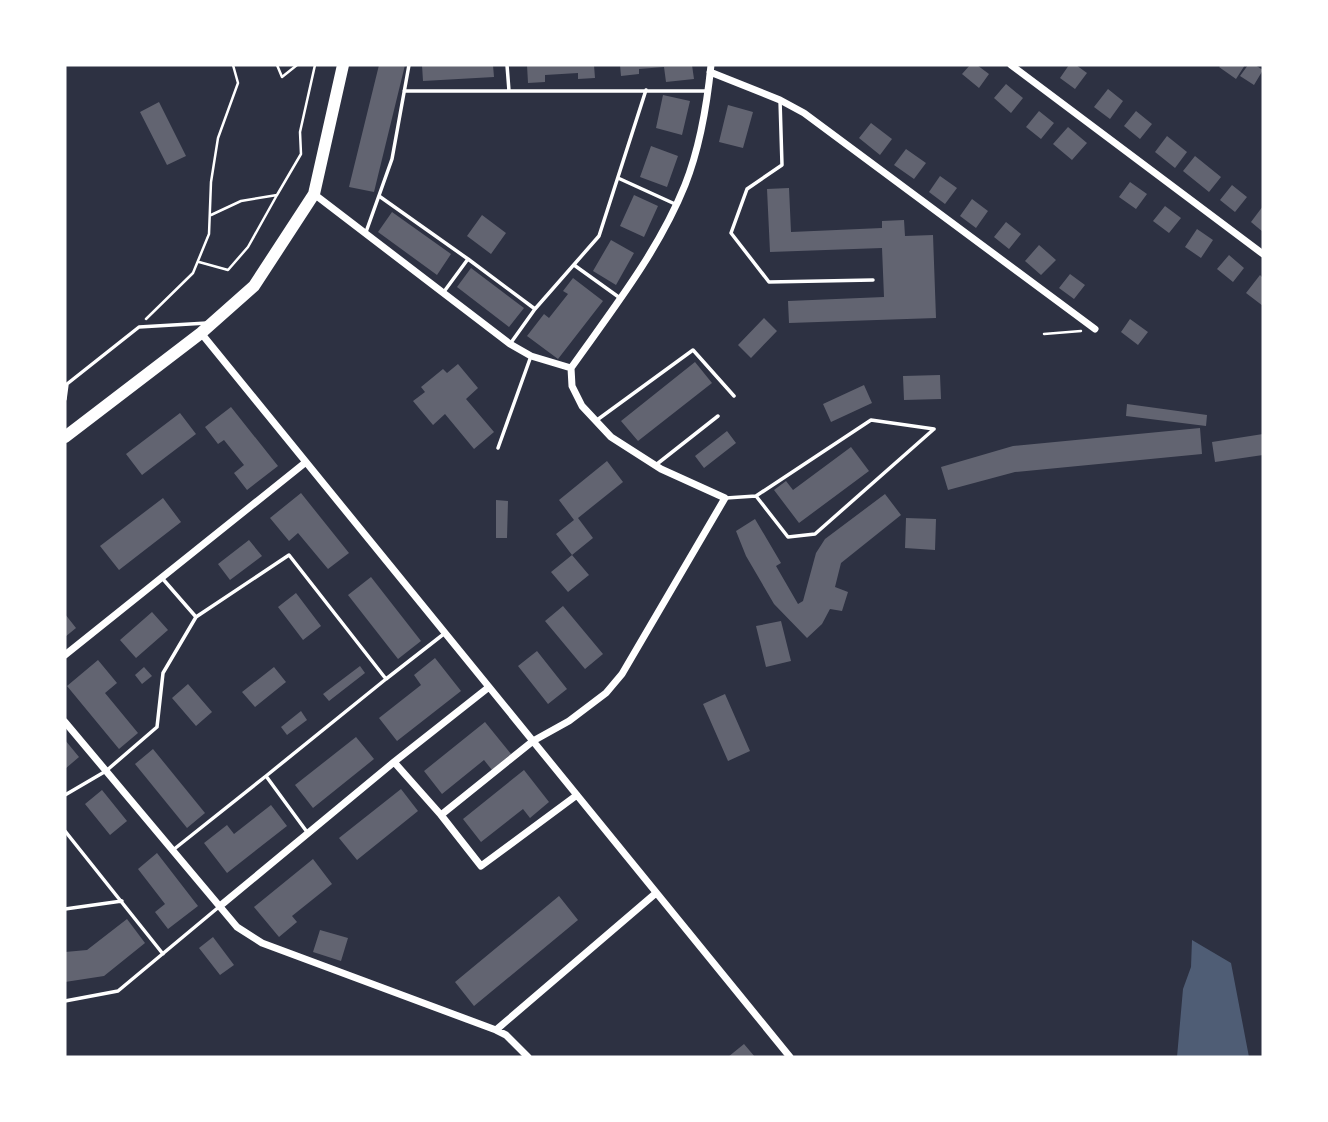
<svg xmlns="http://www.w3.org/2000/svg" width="1328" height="1122" font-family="Arial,sans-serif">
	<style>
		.water { fill: #4f5d75 }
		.building { fill: #626471 }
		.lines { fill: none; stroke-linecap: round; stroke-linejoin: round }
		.path { stroke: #fff; stroke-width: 2.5 }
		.service { stroke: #fff; stroke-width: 3.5 }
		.minor { stroke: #fff; stroke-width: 7 }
		.primary { stroke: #fff; stroke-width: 12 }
	</style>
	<rect width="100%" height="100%" fill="#2d3142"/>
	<path class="water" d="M1192 940 1231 963 1249 1057H1177L1183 989 1191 967Z"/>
	<path class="building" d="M379 65H405L374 192 349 187Z
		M422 65H493L494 77 423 81Z
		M527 65H594L595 78 578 79V73L545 75V82L528 83Z
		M620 65H692L694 79 666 82 664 67 639 69V74L621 76Z
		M970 65H977L989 74 979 88 962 74Z
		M1069 65H1076L1087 73 1075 89 1060 78Z
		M1221 65H1245L1236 79 1219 67Z
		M1248 65H1255L1263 70 1254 85 1240 76Z
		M1006 84 1023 98 1011 113 994 98Z
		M1108 89 1123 101 1110 119 1094 107Z
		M663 95 690 101 682 135 656 128Z
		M159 102 186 156 167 165 140 112Z
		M728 105 753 112 743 148 719 142Z
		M1039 111 1054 123 1041 139 1026 127Z
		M1136 111 1152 124 1140 139 1124 126Z
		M871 123 892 139 880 155 859 138Z
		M1068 127 1087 143 1072 160 1053 144Z
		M1167 136 1187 152 1175 168 1155 152Z
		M651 146 678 156 667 187 640 177Z
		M906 149 926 163 914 179 894 165Z
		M1195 156 1221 177 1209 192 1183 171Z
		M940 176 957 188 945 204 929 192Z
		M1130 182 1147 194 1136 209 1119 197Z
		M1232 185 1247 197 1235 212 1220 200Z
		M789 188 791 232 882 228V221L904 220 905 236 933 235 936 318 789 323 788 301 884 297 882 248 770 252 767 189Z
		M634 195 658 206 644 237 620 226Z
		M972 199 988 211 976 228 960 216Z
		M1165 206 1181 218 1169 233 1153 221Z
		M1263 206V232L1251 222Z
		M392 212 451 254 437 275 378 232Z
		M482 215 506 233 491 254 467 236Z
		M1006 222 1021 234 1009 249 994 237Z
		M1197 229 1213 240 1201 258 1185 247Z
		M611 240 634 253 616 285 593 271Z
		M1039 245 1056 260 1041 275 1025 261Z
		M1229 255 1244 268 1233 282 1217 269Z
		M471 268 524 308 509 327 457 287Z
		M1070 274 1085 285 1074 299 1059 288Z
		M1260 275 1263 278V306L1246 293Z
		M573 278 603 301 558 359 527 336 544 314 549 318 568 294 563 291Z
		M764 318 777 331 751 358 738 345Z
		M1130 319 1148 332 1138 345 1121 332Z
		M695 362 712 383 638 441 621 421Z
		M458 364 478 388 466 399 494 432 474 449 445 414 433 425 413 401 425 392 421 387 443 369 447 373Z
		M940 375 941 399 904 400 903 376Z
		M864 385 872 403 831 422 823 404Z
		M1127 404 1207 415 1206 426 1126 416Z
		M231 407 278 466 247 490 234 473 244 465 224 440 218 444 205 427Z
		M180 413 196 434 142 475 126 454Z
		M1200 428 1202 454 1015 472 948 490 941 467 1013 446Z
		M727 431 736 443 704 468 695 456Z
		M1263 434V455L1215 462 1212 442Z
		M851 447 869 471 799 523 774 490 786 481 793 490Z
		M607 461 623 482 578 518 593 538 572 555 556 534 574 520 559 500Z
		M301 493 349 553 328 569 298 533 289 541 270 518Z
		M885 494 901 515 841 563 835 587 848 592 842 611 830 609 822 624 807 638 774 604 746 556 736 531 755 519 781 563 776 566 798 604 803 601 816 553 825 539Z
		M163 498 181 522 119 570 100 546Z
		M496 500 508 501 507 538H496Z
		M906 518 936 519 935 550 905 548Z
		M249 540 262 556 230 580 218 564Z
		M572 555 589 575 568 592 551 572Z
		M371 577 421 641 398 659 348 595Z
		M296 593 321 626 303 640 278 607Z
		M563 606 603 654 585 669 545 621Z
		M152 612 168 630 136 658 120 640Z
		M65 614 76 628 65 637Z
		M781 621 791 661 766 667 756 626Z
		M537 651 567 689 548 704 518 666Z
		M435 658 461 691 397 741 379 718 421 685 414 675Z
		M98 660 117 683 105 693 138 733 119 749 67 686Z
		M360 666 365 673 329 701 323 694Z
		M144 667 152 676 142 684 135 675Z
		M274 667 286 682 255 707 242 692Z
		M188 684 212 712 196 726 172 698Z
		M725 694 750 751 728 761 703 704Z
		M301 711 307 720 287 735 281 727Z
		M485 722 511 754 492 770 484 760 442 794 424 771Z
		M356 737 374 759 313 808 295 785Z
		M65 740 79 757 65 769Z
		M153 749 205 813 187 828 135 764Z
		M524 770 549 802 530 818 523 809 481 842 463 819Z
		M401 789 418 811 357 860 339 838Z
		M102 790 127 821 110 835 85 804Z
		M271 805 287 826 227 873 204 843 227 825 234 834Z
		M157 853 198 906 168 929 155 912 165 904 138 869Z
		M313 859 332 884 292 916 297 922 279 937 254 907Z
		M559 896 578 920 474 1006 455 982Z
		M127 919 145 943 104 976 65 982V952L87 950Z
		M320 930 348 938 341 961 313 952Z
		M213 937 234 965 220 975 199 948Z
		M744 1044 755 1057H728Z"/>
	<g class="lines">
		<path class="path" d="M277 65 282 77 297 65
			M277 195 301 154 300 132 315 65
			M199 262 228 270 248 247 277 195 241 201 211 215
			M146 319 193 273 209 234 211 182 218 138 238 83 233 65
			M1044 334 1081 331"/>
		<path class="service" d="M507 65 509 91
			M404 91H707
			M780 100 782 165 747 189 731 233 769 282 873 280
			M618 178 675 204
			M379 196 468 259 443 293
			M366 232 392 159 409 65
			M468 259 535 309 510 344
			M574 265 620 298
			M535 309 599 236 646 90
			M65 399 67 384 139 327 207 323
			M597 420 693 350 734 396
			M498 448 531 356
			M657 464 718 416
			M756 496 871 420 934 429
			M726 498 756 496 788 537 815 534 934 429
			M162 578 196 617 289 555 386 679 266 776 307 832
			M386 679 445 633
			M65 795 106 771 157 727 163 673 196 617
			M65 831 163 954
			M173 850 266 776
			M65 909 122 901
			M65 1001 118 991 220 906"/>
		<path class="minor" d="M1011 65 1263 254
			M710 72 780 100 804 113 1095 329
			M314 194 510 344 531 356 571 368
			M201 333 790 1057
			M65 655 306 462
			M65 722 237 927 262 943 496 1030 506 1035 528 1057
			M394 762 441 815 533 741 569 721 606 693 622 674 725 498 661 469 611 437 582 406 572 386 571 368C612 310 658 252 685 185 700 147 707 105 711 65
			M441 815 481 866 577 795
			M220 906 394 762 489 687
			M496 1030 656 893"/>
		<path class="primary" d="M65 437 201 333 254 286 314 194 343 65"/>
	</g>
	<rect width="1328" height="1122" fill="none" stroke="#ffffff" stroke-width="133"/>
</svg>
